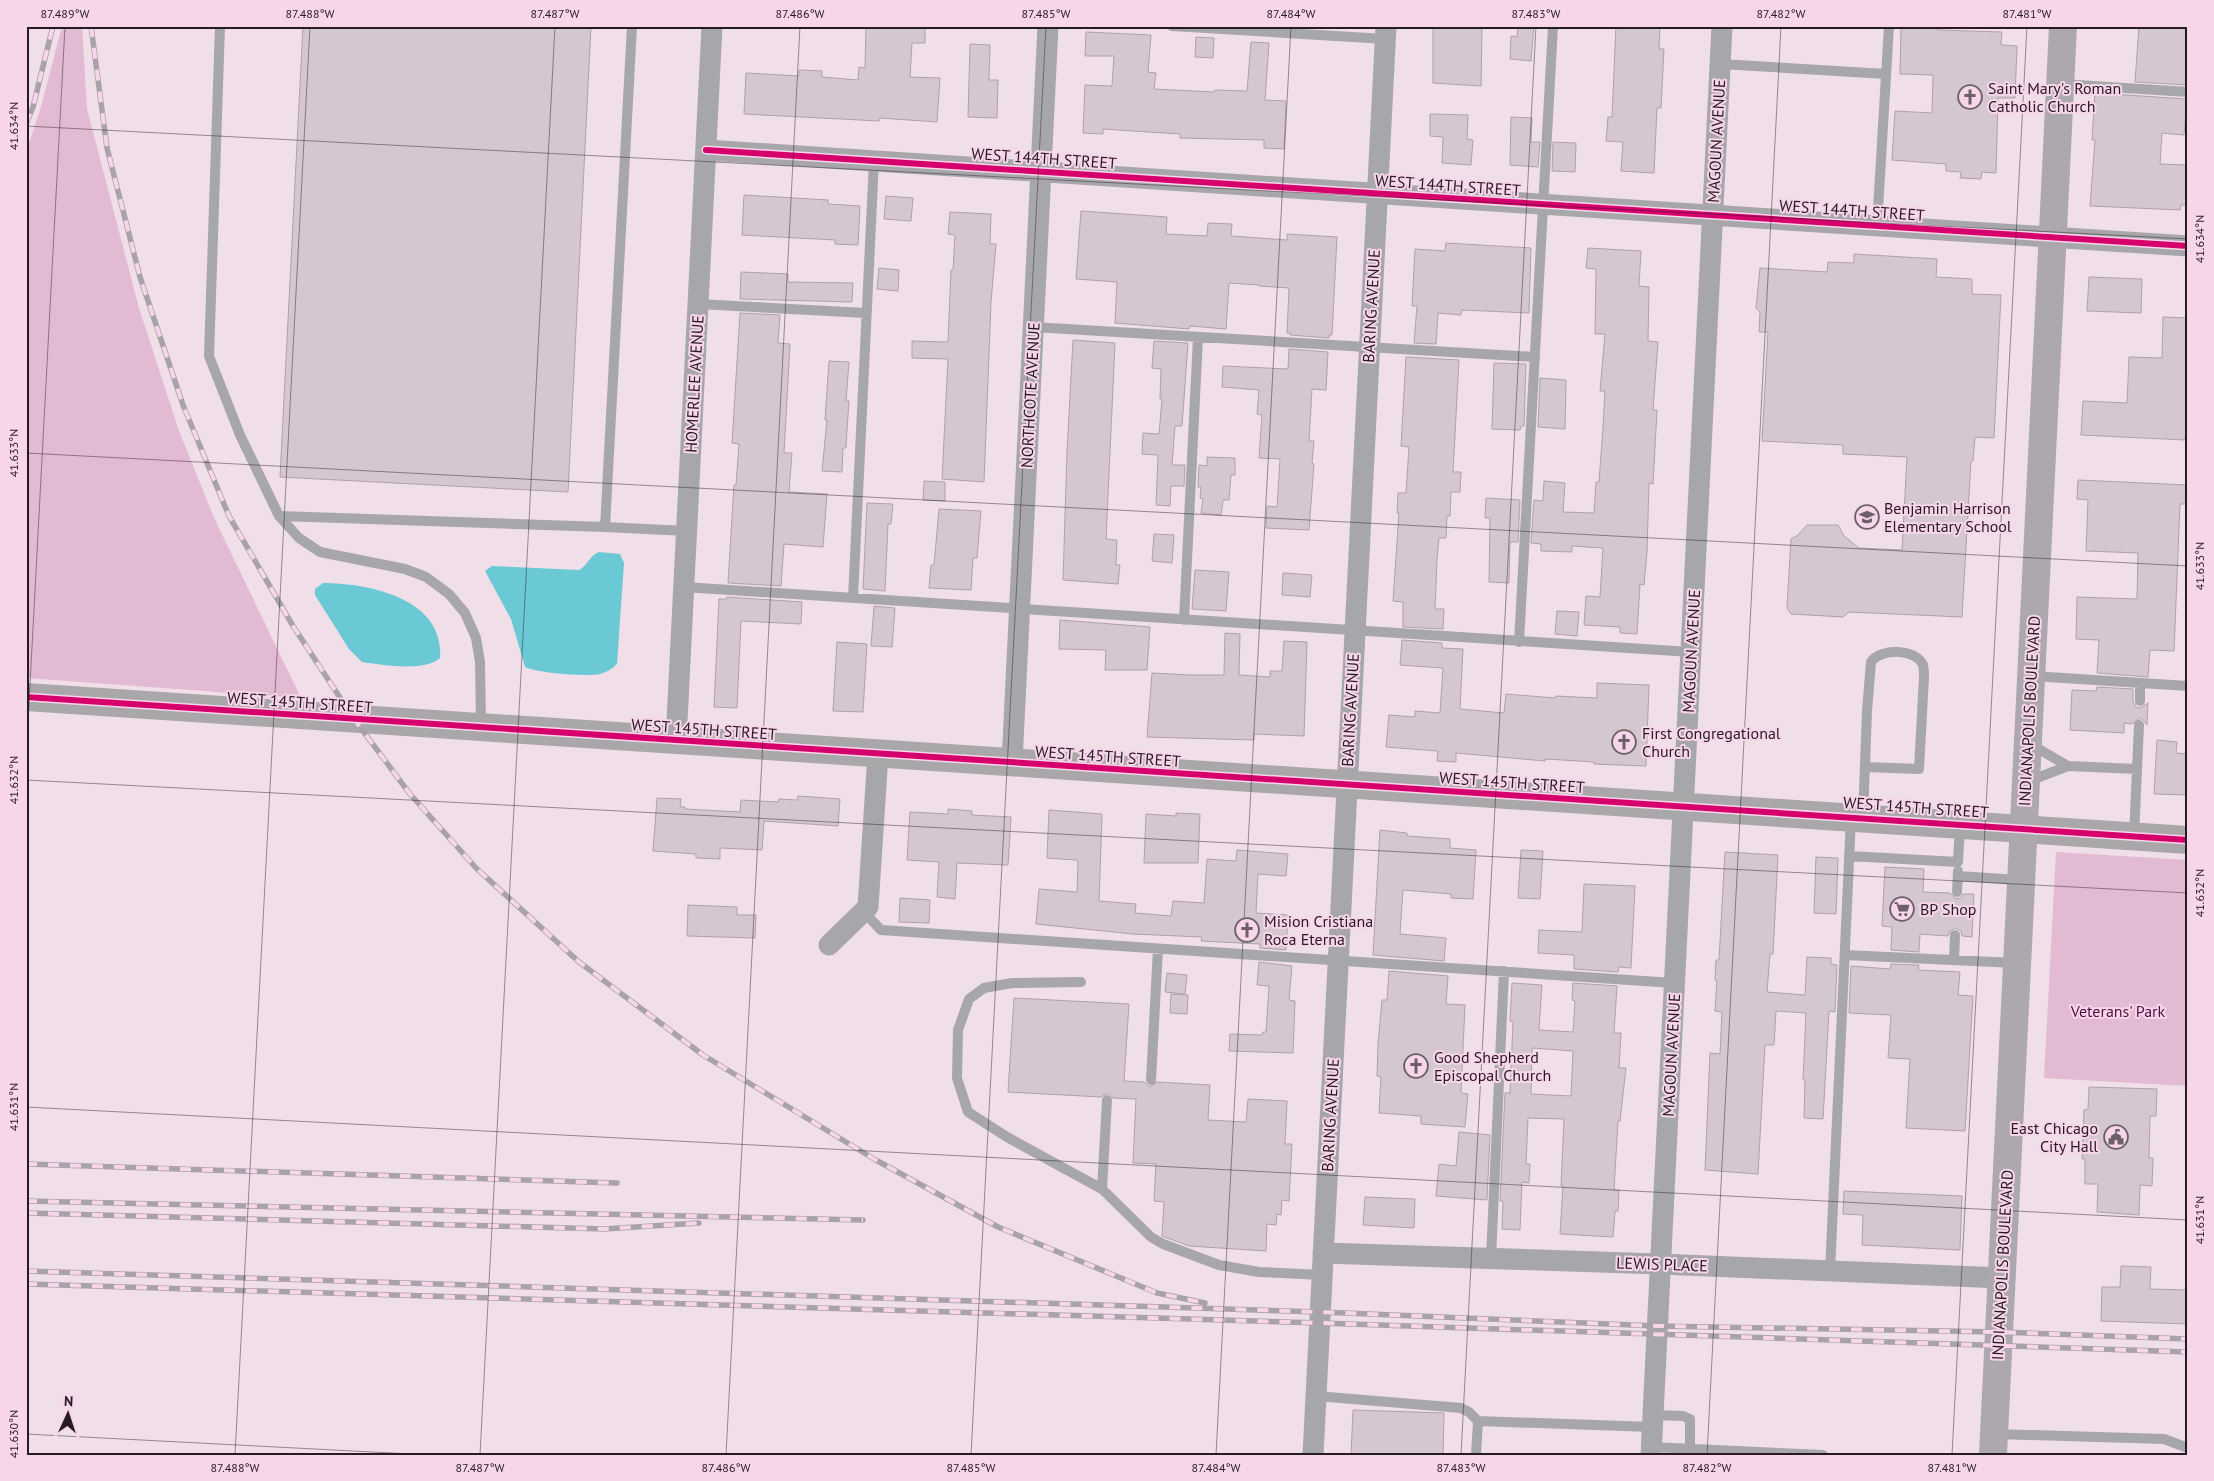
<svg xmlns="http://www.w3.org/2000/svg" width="2214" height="1481" font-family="'PT Sans',sans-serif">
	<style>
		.green { fill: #e2bad3 }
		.water { fill: #6bc9d5 }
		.building { fill: #d5c7d0; stroke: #afa1aa; fill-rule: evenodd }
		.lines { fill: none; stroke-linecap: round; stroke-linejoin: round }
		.lane { stroke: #a7a7ab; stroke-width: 10 }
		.street { stroke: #a7a7ab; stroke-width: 21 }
		.secondary { stroke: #a9a7aa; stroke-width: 28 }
		.primary { stroke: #aca8ae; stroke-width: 28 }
		.rail-casing { stroke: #a9a2a8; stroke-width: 5.5 }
		.rail { stroke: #f8d6ea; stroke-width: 4; stroke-dasharray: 11; stroke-linecap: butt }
		.cycleway-casing { stroke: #f8d6ea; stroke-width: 9 }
		.cycleway { stroke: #d6006c; stroke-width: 6 }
		.ticks { fill: none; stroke: #271b23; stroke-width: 1; stroke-opacity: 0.45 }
		.labels { text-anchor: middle; stroke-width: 4; stroke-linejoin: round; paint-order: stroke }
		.poi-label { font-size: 16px; fill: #271b23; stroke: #f8d6ea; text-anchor: start }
		.street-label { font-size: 16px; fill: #271b23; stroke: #f8d6ea }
		.park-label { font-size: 16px; fill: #530d41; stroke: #f8d6ea }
		.neatline { fill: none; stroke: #271b23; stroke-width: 2 }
		.ticks-label { font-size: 12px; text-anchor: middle; fill: #271b23 }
	</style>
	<rect width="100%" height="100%" fill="#f0dee9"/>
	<path class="green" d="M62 26H82L87 109 139 308 179 431 215 520 301 698 26 678V152L41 107Z
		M2056 852 2188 860V1086L2044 1078Z"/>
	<path class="water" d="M599 552 620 554 624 563 617 664C612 669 607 672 600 674 586 677 538 673 525 667L511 619 485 571 492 566 579 570C588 565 589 556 599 552Z
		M323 583C367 583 445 598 440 658 425 672 382 665 362 662L349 649 315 595V589Z"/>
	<path class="building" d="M303 26H591L568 492 280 477Z
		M866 26H925V43H912L910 77 940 78 937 122 880 118 879 121 744 114 746 73 799 76V70L822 71V77L858 80 859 67 865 68Z
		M1433 26 1482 28 1481 86 1433 83Z
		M1518 26H1534L1531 61 1510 59 1511 36 1517 37Z
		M1616 26H1660L1659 49H1664L1661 108H1657L1654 173 1621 171 1623 142 1606 141 1608 117H1612Z
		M1901 26H1937V30L2002 32 2001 45 2017 46 2015 98H1998L1996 173 1982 172 1981 179 1960 178 1961 172 1946 171V164L1892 160 1895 111 1932 113 1933 75 1900 74Z
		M2139 26 2188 28V85L2135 82Z
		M1086 32 1151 35 1148 72 1156 73 1154 89 1214 92 1215 90 1247 91 1251 42 1269 43 1265 100 1286 101 1284 149 1264 148V140L1180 138V134L1103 129V134L1083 133 1085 85 1112 86 1114 56H1085Z
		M1196 37 1214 38 1213 58 1195 57Z
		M970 44 990 45 989 80H998L997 118 968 117Z
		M2095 93 2187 99 2184 135 2162 133 2160 164 2188 165V205H2181L2180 210 2090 206 2095 140H2092Z
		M1430 114 1468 115 1467 139 1473 140 1471 165 1442 163 1443 137 1430 136Z
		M1511 117 1532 118 1531 142H1540L1538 167 1510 165Z
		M1553 142 1576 143 1575 172 1552 171Z
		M744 195 828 200V204L860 206 858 245 835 244V240L742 235Z
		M886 196 913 198 911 221 884 219Z
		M1081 211 1167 217 1166 234 1207 236 1208 223 1232 224 1231 236 1287 240V234L1337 237 1332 335H1329V338L1290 335V333H1287L1289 288 1259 286V285L1229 283 1226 329 1190 326 1189 329 1115 323 1117 282 1076 279Z
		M950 212 991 214 990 244H996L991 302 984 482 942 479 948 359 912 358V341L948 342 951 270H953L955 235 948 234Z
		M1446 243 1531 248 1529 313 1462 310 1461 315 1438 313 1436 344 1414 343 1417 306H1412L1415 249 1445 251Z
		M1588 248 1641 251 1639 286 1649 287 1648 341 1658 342 1653 410H1657L1653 484 1649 483 1647 552 1644 585 1640 584 1637 634 1620 633V627L1584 625 1586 596 1600 597 1603 548 1572 546V552L1541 551V544L1531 543 1534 500 1543 501 1544 481 1565 483 1563 512 1594 513 1596 482H1599L1603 427 1605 391H1600L1605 334H1595L1596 269 1586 268Z
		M1854 254 1937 259 1936 277 1972 279V294L2001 295 1994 438 1975 437 1973 461H1971L1962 617 1849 612 1843 617 1791 614 1787 608 1791 539 1798 535 1807 525H1838L1844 536 1859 548 1902 550 1907 457 1843 454V445L1762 441 1768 332H1759L1760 312 1756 308 1760 268 1827 272 1828 262 1854 263Z
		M879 268 899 270 898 291 877 289Z
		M741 272 788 274V282L853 283 852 302 740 299Z
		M2089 277 2142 279 2141 313 2087 311Z
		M740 313 780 315 778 343 790 344 784 453H792L789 492 827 494 823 547 784 544 781 586 728 583 734 485H736L739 444 732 443Z
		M2163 317 2188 318V406L2185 440 2081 435 2083 401 2127 403 2129 357 2162 358Z
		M1073 340 1115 343 1106 539 1117 540 1116 565H1120L1118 584 1063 580 1067 452Z
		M1154 341 1188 343 1182 426H1175L1172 465H1185L1184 486H1171L1170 506 1156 505 1158 455 1142 454 1143 433 1159 434 1162 399H1160L1161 369 1152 368Z
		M1289 349 1328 352 1326 390 1312 389 1309 441H1314L1312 463 1314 464 1309 530 1266 528 1267 506 1277 507 1280 459 1259 458 1262 415 1257 414 1259 390 1222 387 1223 366 1288 369Z
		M1406 357 1459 360 1453 472H1461L1460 492H1451L1450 516H1447L1446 538H1439L1437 559 1435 609H1444L1443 629 1403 627V602L1393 601 1399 513H1397L1398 493H1406L1409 447 1401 446Z
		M829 361 849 362 846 401H849L847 430 846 448H843L842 472 822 471 827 420H825Z
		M1494 363 1526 364 1524 426H1521L1520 430 1492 429Z
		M1540 378 1566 380 1565 429 1538 427Z
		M1207 457 1235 458V475H1231L1229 500H1223L1221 515 1201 513 1203 499 1200 498 1201 487H1198L1199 465 1207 466Z
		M2078 480 2188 485V504H2180L2174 651 2150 650 2148 677 2097 673 2099 640 2076 639 2077 597 2137 599 2138 553 2086 551 2088 500 2077 499Z
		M924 481 945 482V501L923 500Z
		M1486 498 1520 500 1518 542H1510L1509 583 1489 582 1490 518H1485Z
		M867 503 893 504 891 524H888L885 591 863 589Z
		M939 509 981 511 977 558H973L971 590 929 588 931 565H934Z
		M1154 534 1174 535 1172 563 1152 561Z
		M1195 570 1229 572 1226 611 1192 609Z
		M1283 573 1312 575 1310 597 1282 595Z
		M727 597 802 602 801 624 741 621 737 708 714 707 719 599H727Z
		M874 606 895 608 892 647 871 646Z
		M1557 611 1579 612 1577 636 1555 634Z
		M1060 620 1150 627 1147 670H1105L1106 650 1059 649Z
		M1225 633 1240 634 1239 675 1270 677V671H1282L1284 641 1307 642 1304 736 1254 734V740L1147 737 1152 673 1189 675H1224Z
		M1402 640 1442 643V648L1463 649 1460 709 1504 713 1506 694 1555 698 1556 696 1597 698V683L1649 685 1646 766 1594 764V762L1545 759V761L1456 753V762L1437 761 1438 751 1386 747 1389 715 1415 717V711L1440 713 1443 668 1400 665Z
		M837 642 867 644 863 712 833 711Z
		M2097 687 2133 689V701L2136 707 2140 708 2148 703 2147 725 2143 720 2139 718 2132 724 2124 723V733L2070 730 2072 690 2096 691Z
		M2157 740 2177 742 2176 753 2188 754V795L2154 794Z
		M798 796 840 799 838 826 764 821 762 850 720 848V859L696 858V854L653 851 657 798 681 799 680 807H685V809L740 812 741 800 778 802 779 799 797 800Z
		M948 809 972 811V815L1011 817 1008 865 957 863 955 899 937 897 939 862 907 860 910 812 948 814Z
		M1049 810 1102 814 1099 901 1136 904 1135 913 1171 916 1173 901 1204 903 1207 859 1236 861 1237 850 1288 854 1286 876 1258 874 1256 913 1288 915 1286 950 1260 948V944L1201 941 1202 937 1133 934 1036 924 1039 889 1077 892 1078 862 1076 860 1047 858Z
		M1176 813 1200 814 1198 863H1144L1146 814 1176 816Z
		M1380 830 1407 833V836L1450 839V848L1476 850 1473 899 1451 898V894L1403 890 1400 934 1446 938 1444 961 1373 955Z
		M1521 850 1543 851 1540 899 1518 898Z
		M1725 852 1778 855 1773 954H1770L1767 992 1805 995 1807 957 1831 958V964L1837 965 1835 1012 1829 1011 1823 1119 1804 1118 1805 1080H1803L1806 1013 1776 1011 1774 1045H1765L1758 1174 1705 1170 1710 1053 1720 1054 1722 1012 1715 1011 1717 981 1715 980 1716 960H1719Z
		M1816 857 1838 858 1836 914 1814 913Z
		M1885 867 1924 869 1923 892 1950 893 1956 899 1961 898 1963 894H1974L1972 937 1962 936 1961 931 1955 928 1950 931 1948 936 1920 934 1919 952 1891 950 1892 927 1882 926Z
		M1584 884 1635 886 1631 968 1619 967 1618 972 1574 969V955L1538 953 1539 930 1582 932Z
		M900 898 930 900 929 923 899 922Z
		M688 905 737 907V915H756L755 938 687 936Z
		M1259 962 1292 966 1289 1000 1295 1001 1293 1053 1229 1051 1230 1034 1262 1035 1263 1032H1266L1269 986 1257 985Z
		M1891 964 1919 965 1918 970 1960 972 1958 995 1973 996 1965 1131 1906 1128 1910 1059 1888 1058 1891 1015 1849 1013 1851 966 1890 969Z
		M1389 971 1448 976 1446 1004 1465 1005 1461 1093 1468 1094 1465 1127 1421 1124V1116L1379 1113 1381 1077 1377 1076 1378 1044 1382 1000H1387Z
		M1167 973 1187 975 1185 994 1165 992Z
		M1512 983 1542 985 1539 1030 1573 1032 1575 1001 1572 1000 1573 983 1617 986 1614 1033H1621L1619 1068H1626L1620 1121H1618L1614 1190H1619L1618 1211H1615L1613 1237 1560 1234 1563 1186H1561L1564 1119 1528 1118 1526 1164H1530L1529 1183 1522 1182 1520 1230 1502 1229 1503 1201H1500L1505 1093H1510L1513 1022 1510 1021ZM1532 1048 1573 1051 1571 1096 1531 1094Z
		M1171 994 1188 995 1187 1014 1170 1013Z
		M1014 998 1129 1004 1124 1081 1144 1082 1150 1087 1157 1082 1210 1085 1208 1120 1246 1122 1248 1099 1287 1101 1285 1144H1292L1289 1201 1282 1200 1281 1215 1277 1214 1276 1225 1267 1224 1266 1251 1189 1246 1162 1236 1164 1202 1154 1201 1156 1164 1133 1163 1136 1099 1113 1098 1108 1093 1101 1097 1008 1092Z
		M2089 1087 2157 1089 2156 1116H2150L2149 1158H2153L2152 1186 2140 1185 2139 1215 2097 1212 2098 1184H2085V1159H2082L2084 1110 2088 1109Z
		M1459 1132 1490 1135 1487 1200 1436 1196 1439 1164 1456 1166Z
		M1844 1191 1962 1196 1960 1250 1862 1245 1863 1215 1843 1214Z
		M1365 1197 1415 1199 1414 1228 1363 1225Z
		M2121 1266 2151 1267 2150 1289 2188 1290V1324L2101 1321 2102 1287H2120Z
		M1353 1410 1444 1413 1443 1455H1351Z"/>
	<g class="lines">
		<path class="lane" d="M220 26 209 356 240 435 279 516 299 538 320 552 405 569 426 577 449 594 465 613 476 638 480 662 481 725
			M1172 26 1385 39
			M1720 64 1886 74
			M2062 84 2188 92
			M1877 226 1889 26
			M698 304 866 313
			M1033 327 1535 357
			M279 516 605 527 632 26
			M605 527 687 531
			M684 587 1691 652
			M853 598 874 161
			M1184 620 1198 338
			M1519 642 1553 26
			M2032 676 2188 686
			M2140 701V683
			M2068 766 2137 769 2134 836
			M2137 769 2139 725
			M2029 781 2068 766 2030 744
			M1863 817 1867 711 1871 662C1880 648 1916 648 1923 665 1924 669 1924 674 1924 677L1919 769 1866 767
			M1849 856 1958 862 1960 825
			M1958 876 2019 880
			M1957 892 1958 871
			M864 912 881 930 1674 983
			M1845 955 2016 963
			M1954 960 1955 935
			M1081 982 1012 983 984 988 969 999 958 1030 957 1078 968 1112 1007 1137 1102 1189
			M1151 1080 1158 949
			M1107 1100 1102 1189 1151 1237 1163 1244 1219 1265 1259 1272 1322 1275
			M1491 1258 1504 971
			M1830 1271 1851 818
			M1316 1396 1461 1408 1469 1412 1478 1421
			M1653 1415 1683 1416 1690 1419V1449
			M1995 1434 2164 1439 2188 1448
			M1651 1447 1823 1455
			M1476 1455 1478 1421 1652 1427"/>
		<path class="street" d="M706 150 2188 246
			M676 741 712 26
			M1012 763 1048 26
			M829 945 868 907 878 754
			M1323 1253 1660 1264 2002 1278
			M1313 1455 1386 26
			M1651 1455 1722 26"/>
		<path class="secondary" d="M26 697 2188 840"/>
		<path class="primary" d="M1993 1455 2063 26"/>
		<g class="rail-casing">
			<path id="rail" d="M91 26 107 148 140 277 183 405 229 516 293 626 354 719 410 794 476 868 579 962 703 1055 874 1159 998 1227 1157 1293 1205 1303
				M26 124 33 107 53 26
				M26 1164 617 1183
				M26 1201 863 1220
				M26 1213 604 1229 699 1223
				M26 1271 1320 1312 1657 1326 1999 1332 2188 1339
				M26 1284 1320 1323 2188 1352"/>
		</g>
		<use href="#rail" class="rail"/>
		<g class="cycleway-casing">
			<path id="cycleway" d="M706 150 2188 246
				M26 697 2188 840"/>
		</g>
		<use href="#cycleway" class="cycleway"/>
	</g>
	<path class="ticks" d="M26 126 2188 239M26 453 2188 566M26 760 65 26M26 780 2188 893M26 1107 2188 1220M26 1434 430 1455M235 1455 310 26M480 1455 555 26M726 1455 800 26M971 1455 1046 26M1216 1455 1291 26M1461 1455 1536 26M1707 1455 1781 26M1952 1455 2027 26"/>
	<defs>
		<g id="church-ring" transform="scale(1.25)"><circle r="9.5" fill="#f8d6ea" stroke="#6d5f68" stroke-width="1.5"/><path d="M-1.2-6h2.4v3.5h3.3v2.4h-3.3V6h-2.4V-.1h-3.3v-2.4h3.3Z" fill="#6d5f68"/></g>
		<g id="school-ring" transform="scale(1.25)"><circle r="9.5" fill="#f8d6ea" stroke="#6d5f68" stroke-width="1.5"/><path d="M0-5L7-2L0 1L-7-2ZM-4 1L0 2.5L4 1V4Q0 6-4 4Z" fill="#6d5f68"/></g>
		<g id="supermarket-ring" transform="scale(1.25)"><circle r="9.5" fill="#f8d6ea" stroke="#6d5f68" stroke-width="1.5"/><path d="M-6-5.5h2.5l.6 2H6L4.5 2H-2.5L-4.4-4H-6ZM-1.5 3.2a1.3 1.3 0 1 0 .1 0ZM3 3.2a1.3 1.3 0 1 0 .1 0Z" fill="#6d5f68"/></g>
		<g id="civic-ring" transform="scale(1.25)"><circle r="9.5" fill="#f8d6ea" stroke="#6d5f68" stroke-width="1.5"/><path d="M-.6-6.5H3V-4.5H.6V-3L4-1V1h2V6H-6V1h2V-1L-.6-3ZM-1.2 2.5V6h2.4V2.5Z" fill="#6d5f68"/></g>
	</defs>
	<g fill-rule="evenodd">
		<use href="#church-ring" x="1970" y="97"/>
		<use href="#school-ring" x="1867" y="517"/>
		<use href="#church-ring" x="1624" y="742"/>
		<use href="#supermarket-ring" x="1902" y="909"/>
		<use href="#church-ring" x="1247" y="930"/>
		<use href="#church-ring" x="1416" y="1066"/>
		<use href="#civic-ring" x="2116" y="1137"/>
	</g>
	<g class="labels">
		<g class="poi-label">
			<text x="1988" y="94">Saint Mary's Roman<tspan x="1988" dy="18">Catholic Church</tspan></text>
			<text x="1884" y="514">Benjamin Harrison<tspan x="1884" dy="18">Elementary School</tspan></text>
			<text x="1642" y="739">First Congregational<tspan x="1642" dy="18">Church</tspan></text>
			<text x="1920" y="915">BP Shop</text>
			<text x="1264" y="927">Mision Cristiana<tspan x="1264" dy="18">Roca Eterna</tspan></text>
			<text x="1434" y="1063">Good Shepherd<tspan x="1434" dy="18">Episcopal Church</tspan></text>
			<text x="2098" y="1134" text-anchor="end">East Chicago<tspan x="2098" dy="18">City Hall</tspan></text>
		</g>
		<g class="street-label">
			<text transform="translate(1716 141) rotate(-87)" y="6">MAGOUN AVENUE</text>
			<text transform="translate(1044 158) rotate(4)" y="6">WEST 144TH STREET</text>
			<text transform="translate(1448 185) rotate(4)" y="6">WEST 144TH STREET</text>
			<text transform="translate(1852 210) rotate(4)" y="6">WEST 144TH STREET</text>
			<text transform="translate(1371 306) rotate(-87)" y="6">BARING AVENUE</text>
			<text transform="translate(694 384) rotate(-87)" y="6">HOMERLEE AVENUE</text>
			<text transform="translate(1030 395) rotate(-87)" y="6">NORTHCOTE AVENUE</text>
			<text transform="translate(1691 651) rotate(-87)" y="6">MAGOUN AVENUE</text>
			<text transform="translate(300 702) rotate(4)" y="6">WEST 145TH STREET</text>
			<text transform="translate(1350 710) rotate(-87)" y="6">BARING AVENUE</text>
			<text transform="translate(2029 711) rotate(-87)" y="6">INDIANAPOLIS BOULEVARD</text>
			<text transform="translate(704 729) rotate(4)" y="6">WEST 145TH STREET</text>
			<text transform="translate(1108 756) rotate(4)" y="6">WEST 145TH STREET</text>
			<text transform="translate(1512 782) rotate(4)" y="6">WEST 145TH STREET</text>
			<text transform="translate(1916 807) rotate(4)" y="6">WEST 145TH STREET</text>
			<text transform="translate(1671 1055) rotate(-87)" y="6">MAGOUN AVENUE</text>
			<text transform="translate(1330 1115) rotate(-87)" y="6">BARING AVENUE</text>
			<text transform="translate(1662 1264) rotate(2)" y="6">LEWIS PLACE</text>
			<text transform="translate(2002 1265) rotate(-87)" y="6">INDIANAPOLIS BOULEVARD</text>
		</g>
		<g class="park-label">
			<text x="2118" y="1017">Veterans' Park</text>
		</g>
	</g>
	<rect width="2214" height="1481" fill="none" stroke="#f8d6ea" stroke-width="55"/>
	<g transform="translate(68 1414) rotate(3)" stroke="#f8d6ea" stroke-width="4" paint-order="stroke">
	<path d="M0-4L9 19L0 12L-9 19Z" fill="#271b23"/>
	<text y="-8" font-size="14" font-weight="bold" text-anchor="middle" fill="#271b23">N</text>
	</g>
	<rect x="28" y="28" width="2158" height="1426" class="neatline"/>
	<g class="ticks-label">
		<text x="65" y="18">87.489°W</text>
		<text x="310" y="18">87.488°W</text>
		<text x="555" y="18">87.487°W</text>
		<text x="800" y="18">87.486°W</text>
		<text x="1046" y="18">87.485°W</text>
		<text x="1291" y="18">87.484°W</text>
		<text x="1536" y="18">87.483°W</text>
		<text x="1781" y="18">87.482°W</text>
		<text x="2027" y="18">87.481°W</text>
		<text transform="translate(14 126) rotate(-90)" y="4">41.634°N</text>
		<text transform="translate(2200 239) rotate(-90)" y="4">41.634°N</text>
		<text transform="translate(14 453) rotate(-90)" y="4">41.633°N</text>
		<text transform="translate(2200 566) rotate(-90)" y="4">41.633°N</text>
		<text transform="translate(14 780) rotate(-90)" y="4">41.632°N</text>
		<text transform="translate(2200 893) rotate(-90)" y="4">41.632°N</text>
		<text transform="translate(14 1107) rotate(-90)" y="4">41.631°N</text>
		<text transform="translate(2200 1220) rotate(-90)" y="4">41.631°N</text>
		<text transform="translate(14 1434) rotate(-90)" y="4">41.630°N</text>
		<text x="235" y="1472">87.488°W</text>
		<text x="480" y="1472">87.487°W</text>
		<text x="726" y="1472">87.486°W</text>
		<text x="971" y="1472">87.485°W</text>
		<text x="1216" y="1472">87.484°W</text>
		<text x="1461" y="1472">87.483°W</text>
		<text x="1707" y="1472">87.482°W</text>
		<text x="1952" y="1472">87.481°W</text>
	</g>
</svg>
